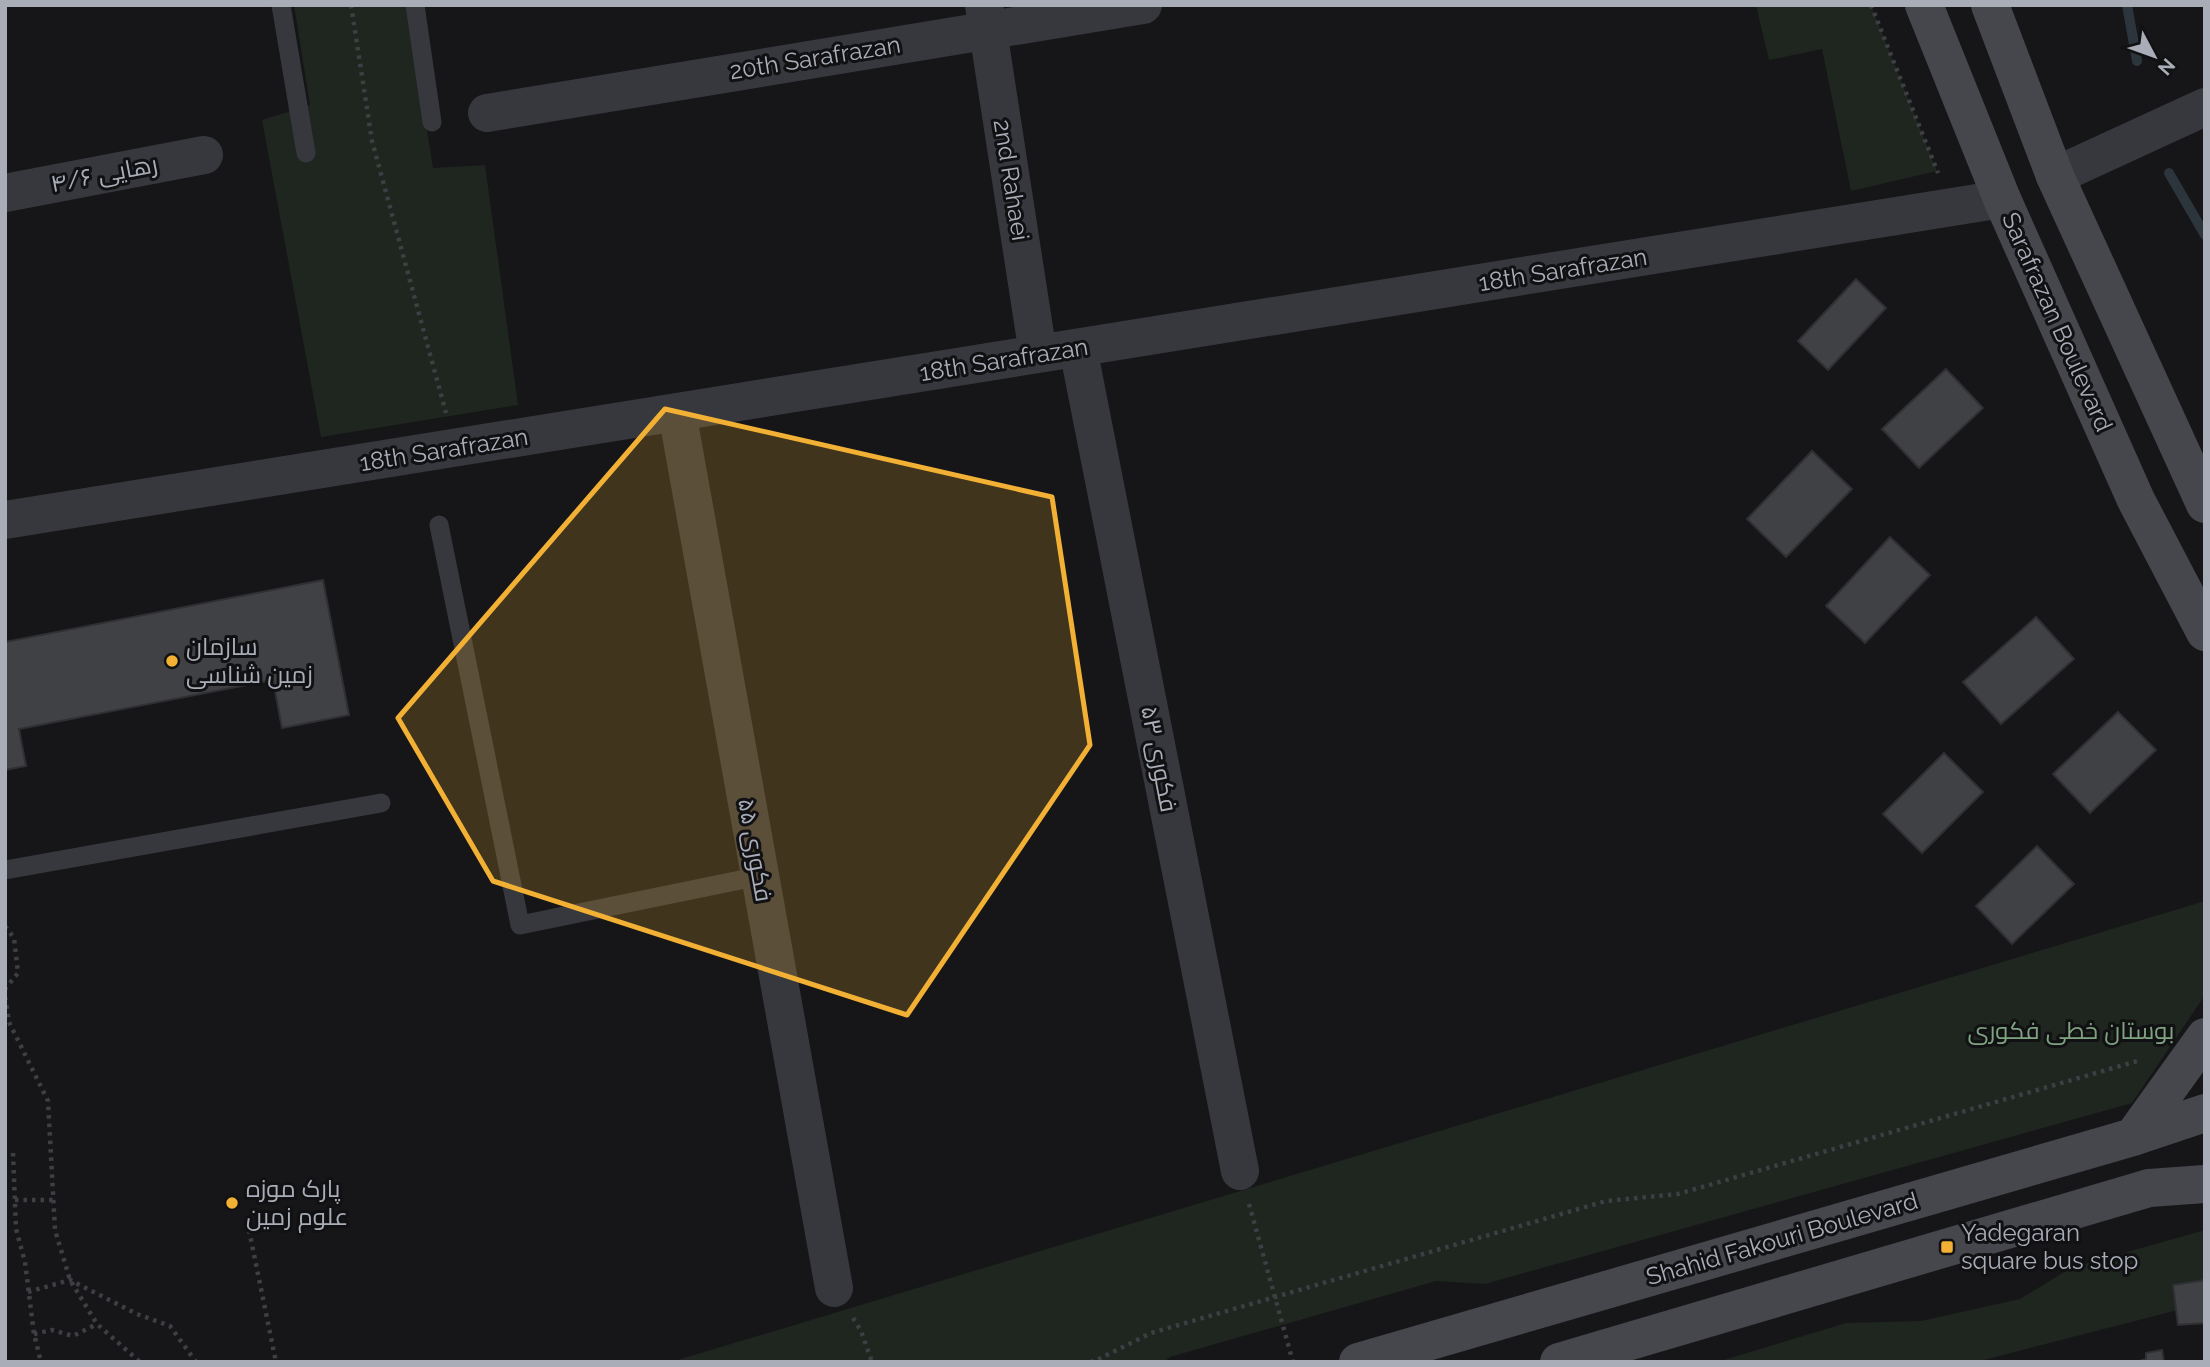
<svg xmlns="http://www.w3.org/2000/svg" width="2210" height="1367" font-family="Raleway,Cairo,sans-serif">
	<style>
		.green { fill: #1e261f }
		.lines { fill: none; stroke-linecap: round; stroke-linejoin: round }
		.stream { stroke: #2c353c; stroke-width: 10 }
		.building { fill: #404145; stroke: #303034; stroke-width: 2 }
		.path { stroke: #3d3f44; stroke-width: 4.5; stroke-dasharray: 3.5 5; stroke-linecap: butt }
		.service { stroke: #37383d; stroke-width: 19 }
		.minor { stroke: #37383d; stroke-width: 38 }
		.secondary { stroke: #45474d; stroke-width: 38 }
		.marked { fill: #f2b134; fill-opacity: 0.2; stroke: #f2b134; stroke-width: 5; stroke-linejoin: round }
		.poi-dot { fill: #f2b134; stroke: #111113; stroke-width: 2.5 }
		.labels { text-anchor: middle; stroke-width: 6; stroke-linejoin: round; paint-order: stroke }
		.street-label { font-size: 24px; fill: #a8adb8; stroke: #111113 }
		.poi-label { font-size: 24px; fill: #a8adb8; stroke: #111113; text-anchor: start }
		.park-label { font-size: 24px; fill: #7fa381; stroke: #111113 }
	</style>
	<rect width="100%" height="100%" fill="#161618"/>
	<path class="green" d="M294 5H407L433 168 485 165 518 405 321 437 262 120 310 105Z
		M1756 5H1871L1937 171 1851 191 1822 49 1769 60Z
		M2205 901V995L2132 1103 1485 1284 1436 1281 1170 1357 1164 1362H671Z
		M2205 1230V1303L1976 1362H1717L1846 1323 1921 1321 2020 1299 2071 1268Z"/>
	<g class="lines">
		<path class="stream" d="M2127 5 2137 61
			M2169 173 2205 235"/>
	</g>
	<path class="building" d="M1856 279 1886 308 1828 370 1798 341Z
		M1946 369 1983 408 1919 468 1882 429Z
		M1812 451 1852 489 1786 557 1747 519Z
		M1890 537 1930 575 1865 643 1826 606Z
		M323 580 349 715 282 728 273 680 19 729 26 766 5 770V642Z
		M2036 617 2074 659 2001 724 1963 682Z
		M2118 712 2156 750 2090 813 2053 774Z
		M1944 753 1983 792 1922 853 1883 814Z
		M2037 846 2074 884 2012 944 1976 906Z
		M2205 1280V1323L2178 1325 2173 1285Z
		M2162 1350 2164 1362H2136L2146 1359V1353Z"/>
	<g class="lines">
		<path class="path" d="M351 5 372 141 446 413
			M1871 5 1938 173
			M5 926 14 938 18 973 5 989
			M5 997 9 1022 48 1101 55 1230 70 1280 97 1324 140 1362
			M13 1153 16 1229 25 1262 34 1334 41 1362
			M15 1200H53
			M1249 1204 1293 1362
			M249 1230 276 1362
			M28 1292 70 1280 137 1314 170 1326 196 1362
			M853 1318 861 1331 872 1362
			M34 1334 52 1330 73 1336 97 1324
			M1090 1362 1101 1358 1151 1333 1606 1201 1678 1194 2141 1060"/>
		<path class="service" d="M281 5 306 153
			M415 5 432 122
			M439 525 520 925 760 876
			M5 870 381 803"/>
		<path class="minor" d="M984 5 1038 354
			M487 113 1143 5
			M2055 176 2205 107
			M5 193 204 155
			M1078 348 1240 1171
			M677 412 834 1288
			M5 520 2002 199"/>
		<path class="secondary" d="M1924 5 2002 199 2136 500 2205 632
			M1990 5 2055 176 2205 504
			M2133 1137 2205 1037
			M1358 1362 2133 1137 2205 1113
			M1559 1362 2149 1188 2205 1184"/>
	</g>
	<path class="marked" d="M665 409 1052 497 1090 745 907 1015 493 881 398 718Z"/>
	<g class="poi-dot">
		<circle cx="172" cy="661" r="7"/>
		<circle cx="232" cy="1203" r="7"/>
		<rect x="1940" y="1240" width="14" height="14" rx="3.5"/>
	</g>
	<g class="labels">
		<g class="street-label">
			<text transform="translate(815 58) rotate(-9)" y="8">20th Sarafrazan</text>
			<text transform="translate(104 174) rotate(-11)" y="8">رهایی ۴/۶</text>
			<text transform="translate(1011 180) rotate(81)" y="8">2nd Rahaei</text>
			<text transform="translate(1563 270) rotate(-9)" y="8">18th Sarafrazan</text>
			<text transform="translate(2057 322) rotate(66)" y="8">Sarafrazan Boulevard</text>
			<text transform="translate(1004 360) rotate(-9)" y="8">18th Sarafrazan</text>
			<text transform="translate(444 450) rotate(-9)" y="8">18th Sarafrazan</text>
			<text transform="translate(1159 759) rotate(79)" y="8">فکوری ۵۳</text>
			<text transform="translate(755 850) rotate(80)" y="8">فکوری ۵۵</text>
			<text transform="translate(1782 1239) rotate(-16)" y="8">Shahid Fakouri Boulevard</text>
		</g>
		<g class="poi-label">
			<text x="186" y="655">سازمان<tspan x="186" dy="28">زمین شناسی</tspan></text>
			<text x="246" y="1197">پارک موزه<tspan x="246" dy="28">علوم زمین</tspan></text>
			<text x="1961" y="1241">Yadegaran<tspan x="1961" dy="28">square bus stop</tspan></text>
		</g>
		<g class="park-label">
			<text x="2071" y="1039">بوستان خطی فکوری</text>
		</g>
	</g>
	<rect width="2210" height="1367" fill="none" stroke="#a8adb8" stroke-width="14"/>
	<g transform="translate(2154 56) rotate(131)" stroke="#111113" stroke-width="5" paint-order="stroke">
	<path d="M0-5L12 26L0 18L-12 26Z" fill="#a8adb8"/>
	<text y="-10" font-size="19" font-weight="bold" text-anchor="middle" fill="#a8adb8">N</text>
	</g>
</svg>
